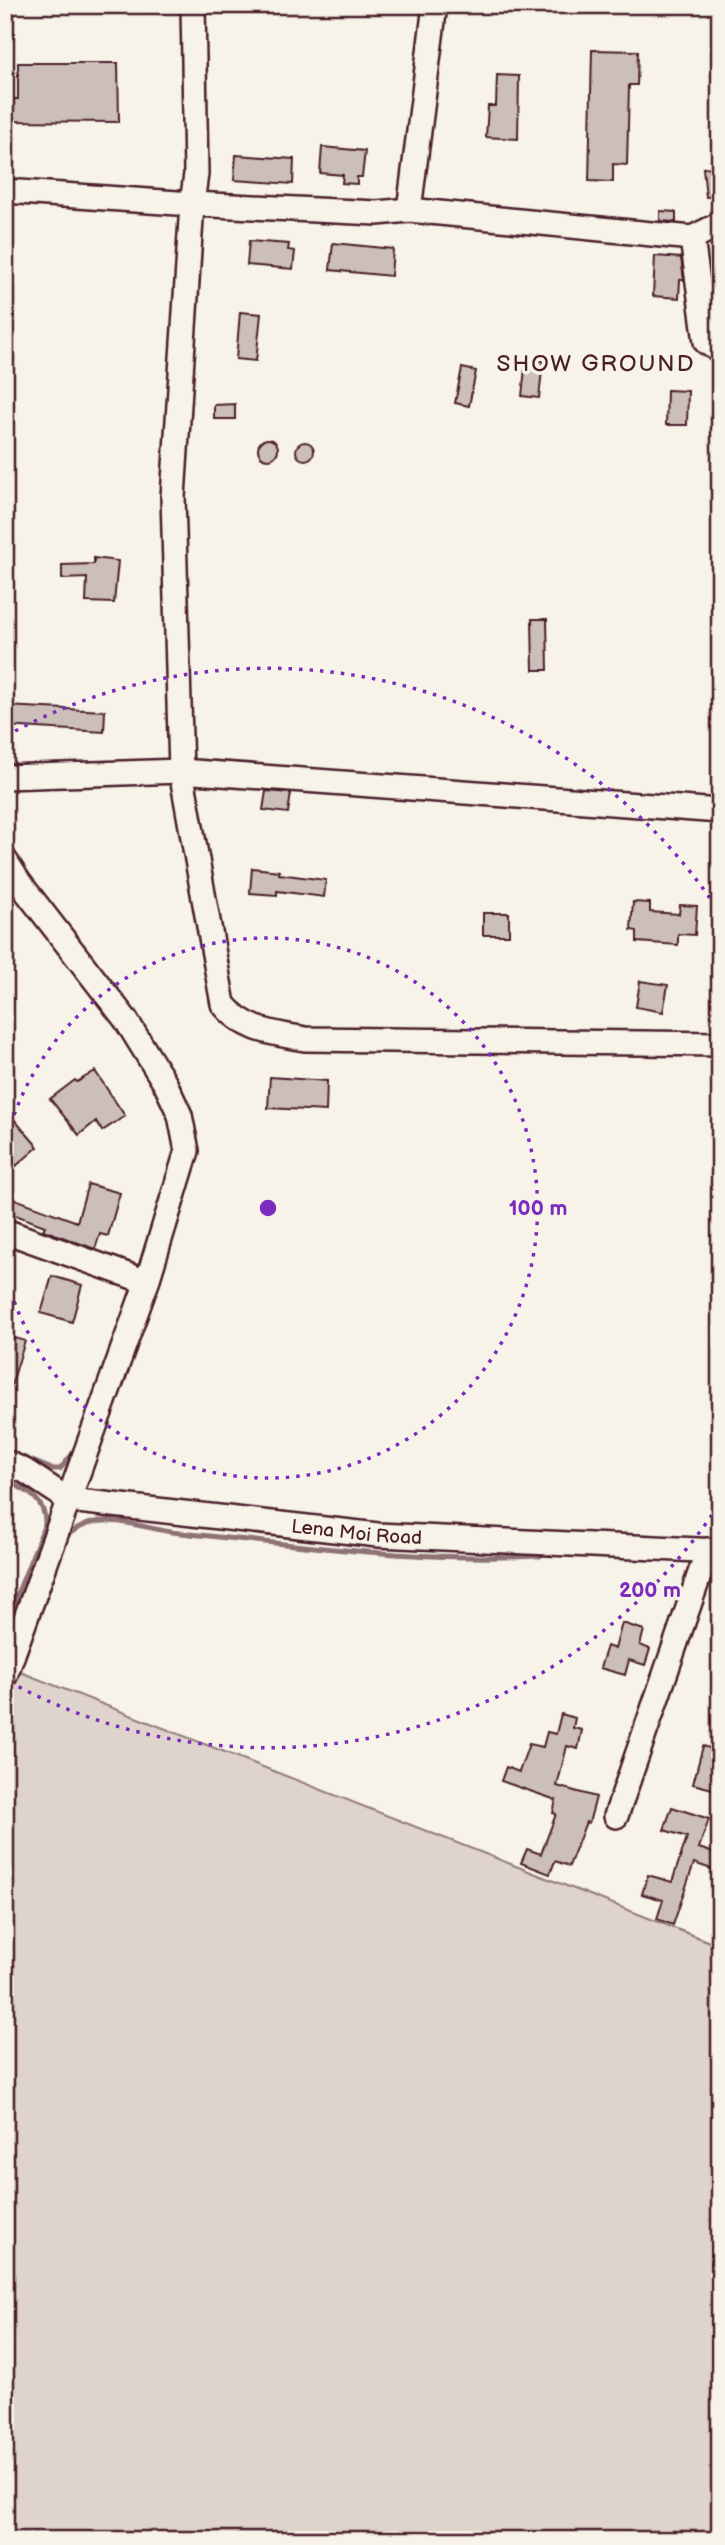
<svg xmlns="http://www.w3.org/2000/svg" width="725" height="2545" font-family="'Balsamiq Sans',sans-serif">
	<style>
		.green { fill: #ded4cc; stroke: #947a7c; stroke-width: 2 }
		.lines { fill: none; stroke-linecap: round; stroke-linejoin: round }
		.stream { stroke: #8e7275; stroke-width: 5 }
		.building { fill: #ccbfb9; stroke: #4a1f2b; stroke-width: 2 }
		.minor-casing { stroke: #4a1f2b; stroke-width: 28 }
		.minor { stroke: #f7f3e8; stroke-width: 23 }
		.ring { fill: none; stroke: #7b2cbf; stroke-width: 3.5; stroke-dasharray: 3.5 7 }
		.labels { text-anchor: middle; stroke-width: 7; stroke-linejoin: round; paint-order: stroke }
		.street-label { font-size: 19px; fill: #4a1f2b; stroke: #f7f3e8 }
		.quarter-label { font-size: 23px; letter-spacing: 2px; fill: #4a1f2b; stroke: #f7f3e8 }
		.centre { fill: #7b2cbf; stroke: #f7f3e8; stroke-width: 3.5 }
		.ring-label { font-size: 21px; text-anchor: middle; font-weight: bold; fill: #7b2cbf; stroke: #f7f3e8; stroke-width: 7; stroke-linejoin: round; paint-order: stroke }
	</style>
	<rect width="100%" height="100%" fill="#f7f3e8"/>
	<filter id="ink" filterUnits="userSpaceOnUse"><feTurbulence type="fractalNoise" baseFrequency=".0143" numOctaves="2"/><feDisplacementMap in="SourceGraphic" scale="14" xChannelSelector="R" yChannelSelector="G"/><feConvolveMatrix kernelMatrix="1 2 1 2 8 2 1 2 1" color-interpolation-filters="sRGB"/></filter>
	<g filter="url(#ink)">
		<path class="green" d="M5 1666 720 1946V2540H5Z"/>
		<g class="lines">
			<path class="stream" d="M5 1450 52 1469H60L74 1452
				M5 1480C25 1490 46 1498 45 1524L5 1625
				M64 1538C74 1529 92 1520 107 1521 130 1521 156 1531 180 1533 300 1545 419 1562 540 1556
				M19 1671 56 1568
				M5 1701 15 1680"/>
		</g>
		<path class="building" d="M592 50 638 51 637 85H629L627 165 613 164V182L589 181Z
			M18 63H118L119 122 7 121V99H18Z
			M497 75 519 76 518 139 486 137 488 106H496Z
			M322 147 365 151 362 177H357V184L342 183 343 175 320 173Z
			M236 155 294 159 293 184 234 180Z
			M720 166V196L706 197 703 168Z
			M660 211 676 212V222L660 221Z
			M249 241 289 244 288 250 295 251 293 269 247 265Z
			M333 243 393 249 391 276 330 270Z
			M655 256 681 258 684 280H680L679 298 653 296Z
			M240 312 261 314 256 361 236 359Z
			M526 359 543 361 539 398 522 396Z
			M462 368 476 371 469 406 455 403Z
			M667 390 688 391 687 425H666Z
			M235 404V419H214V405Z
			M258 449a10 10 0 1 1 20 0a10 10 0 1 1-20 0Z
			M296 451a9 9 0 1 1 18 0a9 9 0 1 1-18 0Z
			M94 558 118 561 114 603 86 602 87 578 62 579V565L94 564Z
			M532 619H547L548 670H533Z
			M5 706 105 711 104 732 5 726Z
			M266 791 291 793 288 813 263 810Z
			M252 868 279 871V874L326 880 324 897 277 891V895L250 893Z
			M633 902 650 903V912L679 914 680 905 697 906 695 935 678 934V945L637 942V931L631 930Z
			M483 913H509V935H483Z
			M640 981 668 985 663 1012 636 1007Z
			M95 1071 125 1116 102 1131 96 1121 79 1135 50 1099 75 1080 77 1082Z
			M270 1077 327 1081 326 1111 268 1108Z
			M5 1109 38 1147 16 1166 5 1154Z
			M88 1184 120 1193 108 1236 100 1234 95 1249 43 1230 45 1226 10 1213 15 1199 77 1222Z
			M52 1276 82 1285 72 1322 41 1313Z
			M5 1335 25 1341 9 1393H5Z
			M622 1623 644 1630 640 1645 650 1649 645 1665 629 1660 625 1675 600 1668 607 1646 615 1649Z
			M561 1714 575 1718 573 1728 582 1730 578 1749 567 1746 557 1786 596 1797 589 1823 586 1822 569 1866 555 1861 550 1874 521 1863 527 1849 541 1854 556 1814 553 1813 556 1800 501 1781 506 1767 519 1772 529 1744 543 1747 547 1732 556 1734Z
			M703 1746 720 1751V1791L693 1784Z
			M672 1807 709 1819 699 1848 720 1855V1872L694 1863 673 1925 657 1919 663 1900 642 1894 648 1875 672 1882 687 1837 664 1830Z"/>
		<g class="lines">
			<g class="minor-casing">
				<g id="minor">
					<path d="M193 5 196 174 192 204 173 497 181 771 223 1004C245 1031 273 1033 305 1039L720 1044"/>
					<path d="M5 191 192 204 377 213 409 210 692 238 720 224"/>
					<path d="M409 210 435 5"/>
					<path d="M692 238 706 342 720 351"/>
					<path d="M5 777 181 771 720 811"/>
					<path d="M5 860 19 882 126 1020 166 1085 180 1115 187 1151 147 1282 5 1676"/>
					<path d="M5 1231 147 1282"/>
					<path id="s1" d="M5 1462 25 1471 69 1500 378 1535 720 1551"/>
					<path d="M616 1816 708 1550"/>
				</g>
			</g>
			<use href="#minor" class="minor"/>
		</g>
	</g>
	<g class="ring">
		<path d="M5 1145A270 270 0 1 1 5 1271"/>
		<path d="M718 1506A540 540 0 0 1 6 1680M6 736A540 540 0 0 1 718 910"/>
	</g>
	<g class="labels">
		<g class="street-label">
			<text dy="7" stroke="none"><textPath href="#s1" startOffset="364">Lena Moi Road</textPath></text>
		</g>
		<g class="quarter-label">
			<text x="596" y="371">SHOW GROUND</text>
		</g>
	</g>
	<circle cx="268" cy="1208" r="10" class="centre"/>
	<g class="ring-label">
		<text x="538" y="1215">100 m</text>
		<text x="650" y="1597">200 m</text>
	</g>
	<rect width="725" height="2545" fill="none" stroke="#f7f3e8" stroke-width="28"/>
	<rect x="14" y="14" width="697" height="2517" fill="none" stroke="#4a1f2b" stroke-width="2.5" filter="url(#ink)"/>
</svg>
